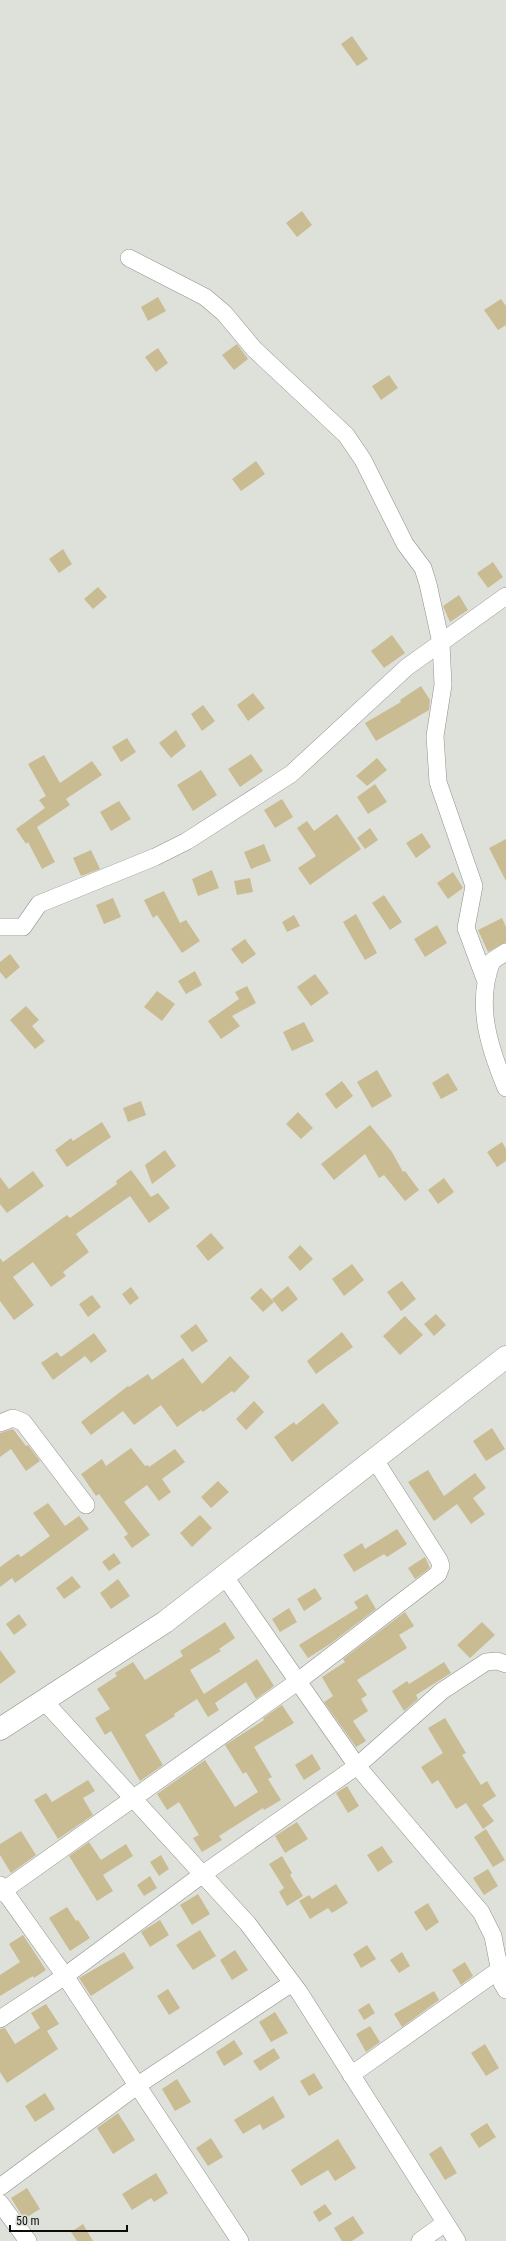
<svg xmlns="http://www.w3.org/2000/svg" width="506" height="2241" font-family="'Roboto Condensed',sans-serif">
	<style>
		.building { fill: #c9bc92 }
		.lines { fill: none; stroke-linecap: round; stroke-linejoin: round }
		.street-casing { stroke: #91938e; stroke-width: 18 }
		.secondary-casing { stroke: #91938e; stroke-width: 23 }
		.street { stroke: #fff; stroke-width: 17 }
		.secondary { stroke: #fff; stroke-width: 22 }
	</style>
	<rect width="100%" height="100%" fill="#dee0da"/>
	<path class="building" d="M352 36 368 59 357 66 341 44Z
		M302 211 312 225 297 237 286 223Z
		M158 297 166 311 148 321 141 307Z
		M501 299 506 306V325L498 330 484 310Z
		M237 344 248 359 234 370 222 355Z
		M158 348 168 363 156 372 145 357Z
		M389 375 398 388 381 400 372 386Z
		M256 461 265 474 241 491 232 479Z
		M63 549 72 564 59 573 49 559Z
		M493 562 503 577 488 588 477 573Z
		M98 587 107 597 93 609 84 599Z
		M459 595 468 610 450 622 443 606Z
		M392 635 405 653 384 668 371 651Z
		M421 686 430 700 429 710 376 741 365 723 401 702 400 700Z
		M253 693 265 708 248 721 237 705Z
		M203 705 215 721 202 731 191 714Z
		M176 730 186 746 171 758 159 743Z
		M127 738 136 752 121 762 112 747Z
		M251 754 263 771 240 787 228 769Z
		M44 755 60 783 92 761 102 775 66 799 70 805 37 827 55 862 42 869 28 842 26 844 16 829 45 808 39 800 46 796 28 764Z
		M377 758 387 770 367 786 356 776Z
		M201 770 217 795 193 811 177 785Z
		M375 784 387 802 368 814 357 797Z
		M282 799 293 817 275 828 264 810Z
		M119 801 131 819 111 831 100 812Z
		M337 814 361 849 310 885 298 868 316 856 297 828 307 821 314 831Z
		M370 828 378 840 365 849 357 838Z
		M422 833 431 847 416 858 406 843Z
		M506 839V881L489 848Z
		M264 844 271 861 251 869 244 852Z
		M91 850 100 869 81 876 73 858Z
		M212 870 219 888 198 896 192 879Z
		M453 872 463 888 448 899 437 883Z
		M250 878 253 892 237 895 234 881Z
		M164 891 180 923 186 920 200 941 182 953 157 915 153 918 144 900Z
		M384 895 402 922 390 930 372 903Z
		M113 898 121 917 104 924 96 905Z
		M356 914 377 953 365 960 343 922Z
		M294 915 300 926 287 932 282 922Z
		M502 918 506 927V942L488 952 478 930Z
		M437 925 447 943 425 957 414 939Z
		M245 939 256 954 242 964 231 949Z
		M10 954 20 967 6 979 0 972V962Z
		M195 971 202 985 186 994 178 981Z
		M315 974 329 993 311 1006 297 987Z
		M247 986 256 1003 232 1016 240 1026 221 1039 208 1021 239 999 235 992Z
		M157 991 175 1004 162 1021 144 1007Z
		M26 1006 39 1020 32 1026 45 1041 35 1049 10 1020Z
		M304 1022 314 1041 292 1051 283 1032Z
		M377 1070 392 1096 372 1108 357 1082Z
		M448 1073 458 1090 441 1099 432 1083Z
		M342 1081 353 1096 336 1109 325 1094Z
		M141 1101 146 1115 128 1122 123 1108Z
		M298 1112 313 1128 301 1139 286 1124Z
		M102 1122 111 1137 67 1167 55 1150 71 1138 73 1141Z
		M370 1125 392 1152 403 1172 405 1171 419 1190 405 1201 384 1175 379 1178 365 1154 334 1180 321 1164Z
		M502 1142 506 1149V1161L497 1167 487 1152Z
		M165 1150 176 1166 152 1184 145 1165Z
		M131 1170 151 1197 158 1193 170 1208 149 1223 130 1196 76 1234 89 1252 63 1272 66 1276 51 1287 33 1262 13 1277 34 1305 14 1320 0 1301V1258L3 1262 67 1215 70 1218 117 1184 116 1181Z
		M33 1171 44 1186 7 1213 0 1204V1177L9 1189Z
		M444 1178 454 1192 438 1204 428 1190Z
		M211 1233 224 1248 208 1261 196 1246Z
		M300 1245 313 1259 300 1271 288 1257Z
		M352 1264 364 1280 344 1296 332 1279Z
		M402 1281 416 1299 401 1311 387 1292Z
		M288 1286 298 1299 282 1312 272 1299Z
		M131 1287 139 1298 130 1305 122 1294Z
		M261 1288 274 1302 263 1312 250 1298Z
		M92 1295 101 1307 88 1317 79 1304Z
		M436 1314 446 1325 434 1336 424 1324Z
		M405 1316 423 1335 400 1355 383 1336Z
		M196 1324 208 1341 192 1352 180 1336Z
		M342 1332 353 1347 316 1374 307 1361Z
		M94 1333 107 1351 91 1363 85 1356 53 1380 41 1363 57 1352 61 1357Z
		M230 1356 250 1377 234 1393 232 1391 203 1412 201 1410 177 1427 161 1405 134 1425 123 1411 91 1435 81 1422 128 1386 129 1387 148 1374 152 1380 183 1358 202 1384Z
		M254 1401 264 1412 246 1430 236 1419Z
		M323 1403 339 1423 292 1462 274 1437 294 1422 296 1425Z
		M492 1428 505 1449 486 1461 473 1441Z
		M13 1429 26 1446 28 1445 40 1461 26 1471 11 1449 0 1457V1433Z
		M131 1448 145 1466 148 1465 149 1467 175 1449 185 1462 162 1479 171 1492 159 1501 147 1485 124 1502 150 1535 132 1548 124 1537 128 1534 99 1494 96 1496 81 1474 102 1459 106 1466Z
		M428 1470 444 1496 475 1473 486 1488 473 1498 485 1514 471 1524 457 1504 434 1521 408 1482Z
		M218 1481 229 1492 211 1508 201 1497Z
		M48 1503 65 1526 79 1516 89 1529 15 1583 12 1578 0 1587V1567L18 1554 21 1557 50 1536 33 1513Z
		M200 1515 212 1528 192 1547 180 1533Z
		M397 1529 407 1544 387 1557 384 1554 354 1572 343 1555 362 1543 365 1549Z
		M114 1553 121 1563 109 1571 102 1562Z
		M425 1557 430 1568 415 1579 408 1568Z
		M72 1576 81 1587 64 1599 56 1588Z
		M118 1579 130 1596 111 1609 100 1593Z
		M315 1588 322 1599 304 1611 297 1599Z
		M367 1594 376 1609 330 1644 308 1658 299 1645 358 1608 354 1602Z
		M289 1608 297 1622 280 1632 272 1619Z
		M405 1612 414 1626 399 1635 407 1648 357 1680 367 1695 361 1699 368 1711 353 1721 366 1741 356 1747 324 1702 333 1696 322 1677 345 1662 343 1659Z
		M19 1614 27 1625 14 1635 6 1624Z
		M225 1622 235 1638 219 1649 221 1651 190 1670 204 1694 257 1659 274 1686 256 1699 246 1682 215 1703 219 1710 208 1717 197 1699 174 1714 175 1716 145 1735 163 1765 140 1781 111 1731 105 1735 95 1718 110 1709 97 1689 117 1676 115 1673 133 1662 145 1680 183 1656 180 1651Z
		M482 1622 495 1635 470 1658 457 1645Z
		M0 1650 16 1672 0 1684Z
		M444 1662 451 1673 416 1695 418 1699 404 1711 392 1691 407 1681 409 1684Z
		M282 1705 294 1723 254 1747 272 1777 268 1779 281 1800 264 1810 263 1808 219 1836 222 1840 202 1852 193 1838 199 1835 179 1802 167 1810 157 1794 205 1760 235 1807 258 1792 246 1772 243 1774 225 1745 264 1720 263 1718Z
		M445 1718 466 1753 462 1755 481 1785 487 1781 496 1796 482 1805 494 1821 483 1829 466 1803 456 1809 438 1780 432 1784 421 1767 443 1753 428 1728Z
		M312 1754 321 1769 304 1780 295 1765Z
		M88 1780 95 1791 83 1798 93 1815 58 1839 34 1800 46 1793 52 1802Z
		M347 1786 359 1806 348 1813 336 1793Z
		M297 1822 308 1839 285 1853 275 1836Z
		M486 1829 505 1860 493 1867 474 1837Z
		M21 1831 36 1855 11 1873 0 1855V1844Z
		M89 1842 101 1860 126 1844 133 1856 103 1875 113 1891 97 1901 69 1856Z
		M382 1846 393 1862 378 1872 367 1855Z
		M161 1855 169 1869 159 1876 150 1862Z
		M282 1856 292 1873 290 1875 303 1896 287 1906 279 1892 284 1888 269 1864Z
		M488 1869 498 1886 484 1895 473 1878Z
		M150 1876 157 1888 144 1896 137 1885Z
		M336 1884 348 1903 332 1913 328 1908 310 1919 299 1901 309 1895 312 1899Z
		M198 1894 210 1914 192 1925 180 1905Z
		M428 1903 439 1922 426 1931 414 1912Z
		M67 1907 76 1921 78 1920 90 1938 70 1951 49 1918Z
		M160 1920 169 1935 150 1947 141 1932Z
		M200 1930 216 1956 193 1970 176 1945Z
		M23 1935 46 1970 34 1978 33 1976 0 1996V1975L20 1962 9 1944Z
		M367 1945 376 1959 361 1968 353 1954Z
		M235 1950 248 1970 232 1980 220 1960Z
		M124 1952 134 1968 91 1996 79 1978Z
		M402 1952 410 1966 399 1973 390 1960Z
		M465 1962 473 1976 461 1985 452 1970Z
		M168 1989 180 2008 169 2015 157 1996Z
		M434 1991 439 2000 402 2027 394 2014Z
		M369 2003 375 2013 364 2020 358 2010Z
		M46 2004 59 2024 47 2031 58 2049 7 2083 0 2072V2029L5 2028 15 2044 40 2028 31 2013Z
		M275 2012 288 2033 271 2042 259 2022Z
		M370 2026 380 2042 366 2052 356 2034Z
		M234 2040 243 2054 224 2066 216 2052Z
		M485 2044 499 2068 486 2076 471 2053Z
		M274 2048 280 2058 260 2071 253 2061Z
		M314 2073 323 2088 309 2096 300 2081Z
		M177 2079 191 2102 175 2111 162 2089Z
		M45 2093 55 2109 35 2122 25 2106Z
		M273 2096 285 2117 263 2130 260 2124 243 2134 234 2120Z
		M118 2113 135 2140 113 2154 97 2128Z
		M487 2123 496 2137 479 2148 470 2134Z
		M211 2138 223 2157 208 2166 196 2148Z
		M338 2139 356 2168 335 2181 328 2170 301 2186 291 2170Z
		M441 2146 457 2173 445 2180 429 2154Z
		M156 2173 168 2193 154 2202 151 2198 132 2210 122 2194Z
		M27 2188 40 2209 24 2219 11 2198Z
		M325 2204 332 2214 319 2222 313 2212Z
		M353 2216 364 2233 352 2241H342L334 2228Z
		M83 2224 93 2241H77L71 2232Z"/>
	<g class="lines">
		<g class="street-casing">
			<path id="street" d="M129 258 205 297 224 313 254 349 346 435 363 460 405 544 423 568 428 584 441 643 443 685 435 736 438 782 474 886 466 928 485 979
				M0 927H23L39 904 155 857 187 841 291 774 407 667 506 596
				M506 952 492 961C475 1004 489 1047 506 1088
				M0 1423 13 1418 23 1422 86 1505
				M225 1577 357 1766 481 1912 493 1936 502 1983 506 1990
				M44 1701 248 1924 299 1992 457 2241
				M0 1885 65 1976 240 2241
				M0 1893 297 1682 438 1574 441 1566 439 1560 375 1460
				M0 2019 65 1976 203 1874 357 1766 442 1691 486 1662 497 1661 506 1664
				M351 2075 506 1965
				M0 2187 138 2085 292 1983
				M0 2203 28 2241
				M420 2241 445 2223"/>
		</g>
		<g class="secondary-casing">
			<path id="secondary" d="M0 1729 165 1622 506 1357"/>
		</g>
		<use href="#street" class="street"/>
		<use href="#secondary" class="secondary"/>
	</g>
	<path d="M10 2225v6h117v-6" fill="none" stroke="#0c0d0b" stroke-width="2"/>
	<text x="16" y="2225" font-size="12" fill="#0c0d0b" stroke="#dee0da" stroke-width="3" paint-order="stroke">50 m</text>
</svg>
